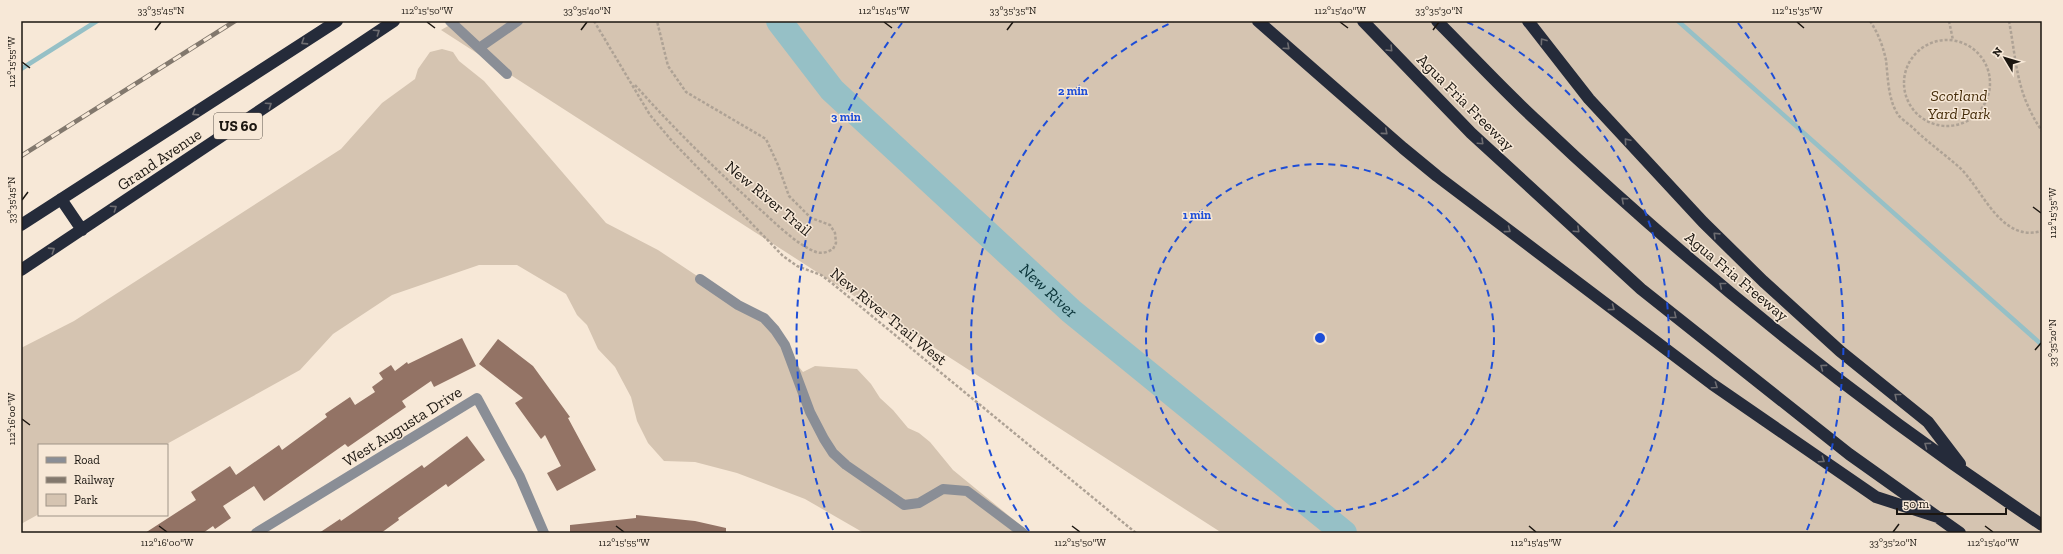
<svg xmlns="http://www.w3.org/2000/svg" width="2063" height="554" font-family="'Zilla Slab',serif">
	<style>
		.green { fill: #d5c4b1 }
		.lines { fill: none; stroke-linecap: round; stroke-linejoin: round }
		.stream { stroke: #96c0c6; stroke-width: 4.5 }
		.river { stroke: #96c0c6; stroke-width: 26 }
		.building { fill: #937365 }
		.path { stroke: #aea295; stroke-width: 2.5; stroke-dasharray: 3 2; stroke-linecap: butt }
		.minor { stroke: #8a8e96; stroke-width: 10 }
		.highway { stroke: #252b3a; stroke-width: 12 }
		.rail-casing { stroke: #82786d; stroke-width: 4.5 }
		.rail { stroke: #f7e8d7; stroke-width: 3; stroke-dasharray: 9; stroke-linecap: butt }
		.oneway { stroke: #6e6d71 }
		.ticks { fill: none; stroke: #1b1610; stroke-width: 1.5 }
		.ring { fill: none; stroke: #1d4ed8; stroke-width: 2; stroke-dasharray: 7 5 }
		.labels { text-anchor: middle; stroke-width: 3; stroke-linejoin: round; paint-order: stroke }
		.shield { fill: #f7e8d7; stroke: #5d554c; stroke-width: 1 }
		.shield-label { font-size: 15px; font-weight: bold; fill: #1b1610 }
		.park-label { font-size: 16px; font-style: italic; fill: #462d0a; stroke: #f7e8d7 }
		.street-label { font-size: 16px; fill: #1b1610; stroke: #f7e8d7 }
		.water-label { font-size: 17px; font-style: italic; fill: #093338; stroke: #f7e8d7 }
		.centre { fill: #1d4ed8; stroke: #f7e8d7; stroke-width: 2 }
		.ring-label { font-size: 12px; text-anchor: middle; font-weight: bold; fill: #1d4ed8; stroke: #f7e8d7; stroke-width: 3; stroke-linejoin: round; paint-order: stroke }
		.neatline { fill: none; stroke: #1b1610; stroke-width: 1.5 }
		.ticks-label { font-size: 10px; text-anchor: middle; fill: #1b1610 }
	</style>
	<rect width="100%" height="100%" fill="#f7e8d7"/>
	<path class="green" d="M457 21H2042V533H1222L441 30Z
		M442 49 453 52 459 61 484 81 606 223 658 250 759 317 803 372 815 366 857 369 871 384 880 398 893 410 908 428 919 433 930 442 953 470 1030 533H864L805 499 737 473 695 462 664 461 648 443 637 421 631 397 615 367 598 349 587 325 577 315 566 294 517 265H479L392 295 333 334 300 370 165 445H39V514L21 524V348L74 321 341 149 382 103 415 79 418 69 430 52Z"/>
	<g class="lines">
		<path class="stream" d="M1678 21 2042 345
			M21 69 97 21"/>
		<path class="river" id="s1" d="M779 21 832 90 1071 311 1344 533"/>
	</g>
	<path class="building" d="M462 338 476 366 434 387 431 381 402 401 406 407 348 447 345 444 264 501 254 486 223 506 231 518 215 529 213 526 203 533H145L196 500 191 492 230 466 236 475 279 445 282 450 327 417 325 414 350 397 355 405 375 392 372 387 383 379 379 373 391 365 395 371 407 362 408 364Z
		M498 339 533 366 570 417 568 418 596 470 557 491 547 473 561 466 545 435 541 439 515 403 523 398 479 364Z
		M467 436 485 460 448 487 446 484 398 518 399 520 381 533H319L340 519 341 521 422 465 424 468Z
		M636 515 695 521 726 528V533H570V525L636 518Z"/>
	<g class="lines">
		<path class="path" d="M594 21 650 115 672 141 783 256 797 266 821 275 833 284 1136 533
			M1870 21C1878 33 1883 46 1886 60 1888 78 1888 101 1899 116 1902 119 1907 123 1911 126 1926 141 1943 153 1959 167 1983 189 2000 243 2042 231
			M1949 21 1953 40
			M2009 21C2017 64 2016 93 2042 131
			M1904 83a43 43 0 1 1 86 0a43 43 0 1 1-86 0Z
			M635 85C675 130 718 172 763 212 776 224 799 246 816 252 822 254 828 252 833 249L836 243 835 233 830 225 811 218 789 196 778 165 766 139 686 92 668 66 657 21"/>
		<path class="minor" d="M450 21 507 74
			M479 48 518 21
			M700 279 738 305 764 318 775 330 785 345 810 412 824 439 833 453 846 465 904 505 919 503 943 489 967 491 1023 533
			M256 533 477 398 520 477 544 533"/>
		<path class="highway" d="M1258 21 1403 148 1437 176 1712 384 1876 497 1941 518
			M1363 21 1471 133 1641 289 1849 454 1960 533
			M1437 21C1471 55 1503 90 1538 122 1694 270 1863 406 2042 525
			M1528 21 1589 99 1703 222 1763 281 1840 351 1928 422 1960 464
			M61 199 82 230
			M21 225 337 21
			M21 270 394 21"/>
		<g class="rail-casing">
			<path id="rail" d="M21 156 235 21"/>
		</g>
		<use href="#rail" class="rail"/>
	</g>
	<defs><path id="oneway-chevron" d="M-2-3.5L2.5 0L-2 3.5" fill="none" stroke-width="1.6" stroke-linecap="round" stroke-linejoin="round"/></defs>
	<g class="oneway">
		<use href="#oneway-chevron" transform="translate(377 32) rotate(-34)"/>
		<use href="#oneway-chevron" transform="translate(1543 41) rotate(-126)"/>
		<use href="#oneway-chevron" transform="translate(304 42) rotate(147)"/>
		<use href="#oneway-chevron" transform="translate(1287 47) rotate(42)"/>
		<use href="#oneway-chevron" transform="translate(1390 49) rotate(46)"/>
		<use href="#oneway-chevron" transform="translate(269 105) rotate(-34)"/>
		<use href="#oneway-chevron" transform="translate(195 113) rotate(147)"/>
		<use href="#oneway-chevron" transform="translate(1385 132) rotate(41)"/>
		<use href="#oneway-chevron" transform="translate(1627 141) rotate(-131)"/>
		<use href="#oneway-chevron" transform="translate(1481 142) rotate(43)"/>
		<use href="#oneway-chevron" transform="translate(1624 200) rotate(-138)"/>
		<use href="#oneway-chevron" transform="translate(114 208) rotate(-34)"/>
		<use href="#oneway-chevron" transform="translate(1508 230) rotate(37)"/>
		<use href="#oneway-chevron" transform="translate(1577 230) rotate(43)"/>
		<use href="#oneway-chevron" transform="translate(1716 235) rotate(-136)"/>
		<use href="#oneway-chevron" transform="translate(52 250) rotate(-33)"/>
		<use href="#oneway-chevron" transform="translate(1722 285) rotate(-141)"/>
		<use href="#oneway-chevron" transform="translate(1612 308) rotate(37)"/>
		<use href="#oneway-chevron" transform="translate(1674 316) rotate(39)"/>
		<use href="#oneway-chevron" transform="translate(1823 367) rotate(-143)"/>
		<use href="#oneway-chevron" transform="translate(1715 386) rotate(35)"/>
		<use href="#oneway-chevron" transform="translate(1897 396) rotate(-141)"/>
		<use href="#oneway-chevron" transform="translate(1927 445) rotate(-144)"/>
		<use href="#oneway-chevron" transform="translate(1822 460) rotate(34)"/>
	</g>
	<path class="ticks" d="M427 22 435 28M884 22 892 28M1340 22 1348 28M1797 22 1804 28M155 30 161 22M581 30 587 22M1007 30 1013 22M1433 30 1439 22M22 62 30 68M22 200 28 192M2033 207 2041 213M2035 350 2041 343M22 419 30 425M159 526 167 532M616 526 624 532M1072 526 1080 532M1529 526 1536 532M1985 526 1993 532M1893 532 1899 524"/>
	<g class="ring">
		<circle cx="1320" cy="338" r="174"/>
		<path d="M1029 531A349 349 0 0 1 1173 22M1467 22A349 349 0 0 1 1611 531"/>
		<path d="M833 530A523 523 0 0 1 902 23M1738 23A523 523 0 0 1 1807 530"/>
	</g>
	<g class="labels">
		<rect class="shield" x="214" y="113" width="48" height="26" rx="3"/>
		<g class="shield-label">
			<text x="238" y="131">US 60</text>
		</g>
		<g class="park-label">
			<text x="1959" y="101">Scotland<tspan x="1959" dy="18">Yard Park</tspan></text>
		</g>
		<g class="street-label">
			<text transform="translate(1466 102) rotate(45)" y="6">Agua Fria Freeway</text>
			<text transform="translate(159 159) rotate(-34)" y="6">Grand Avenue</text>
			<text transform="translate(769 198) rotate(40)" y="6">New River Trail</text>
			<text transform="translate(1737 276) rotate(40)" y="6">Agua Fria Freeway</text>
			<text transform="translate(889 316) rotate(39)" y="6">New River Trail West</text>
			<text transform="translate(402 426) rotate(-32)" y="6">West Augusta Drive</text>
		</g>
		<g class="water-label">
			<text dy="6" stroke="none"><textPath href="#s1" startOffset="382">New River</textPath></text>
		</g>
	</g>
	<circle cx="1320" cy="338" r="6" class="centre"/>
	<g class="ring-label">
		<text x="1073" y="95">2 min</text>
		<text x="846" y="121">3 min</text>
		<text x="1197" y="219">1 min</text>
	</g>
	<rect width="2063" height="554" fill="none" stroke="#f7e8d7" stroke-width="44"/>
	<rect x="38" y="444" width="130" height="72" fill="#f7e8d7" stroke="#9f9487"/>
	<rect x="46" y="457" width="20" height="6" fill="#8a8e96" stroke="#9f9487"/>
	<text x="74" y="464" font-size="12" fill="#1b1610">Road</text>
	<rect x="46" y="477" width="20" height="6" fill="#82786d" stroke="#9f9487"/>
	<text x="74" y="484" font-size="12" fill="#1b1610">Railway</text>
	<rect x="46" y="494" width="20" height="12" fill="#d5c4b1" stroke="#9f9487"/>
	<text x="74" y="504" font-size="12" fill="#1b1610">Park</text>
	<g transform="translate(2005 58) rotate(308)" stroke="#f7e8d7" stroke-width="3" paint-order="stroke">
	<path d="M0-3L7 15L0 10L-7 15Z" fill="#1b1610"/>
	<text y="-6" font-size="11" font-weight="bold" text-anchor="middle" fill="#1b1610">N</text>
	</g>
	<path d="M1897 508v6h109v-6" fill="none" stroke="#1b1610" stroke-width="2"/>
	<text x="1903" y="508" font-size="12" fill="#1b1610" stroke="#f7e8d7" stroke-width="3" paint-order="stroke">50 m</text>
	<rect x="22" y="22" width="2019" height="510" class="neatline"/>
	<g class="ticks-label">
		<text x="161" y="14">33°35'45"N</text>
		<text x="427" y="14">112°15'50"W</text>
		<text x="587" y="14">33°35'40"N</text>
		<text x="884" y="14">112°15'45"W</text>
		<text x="1013" y="14">33°35'35"N</text>
		<text x="1340" y="14">112°15'40"W</text>
		<text x="1439" y="14">33°35'30"N</text>
		<text x="1797" y="14">112°15'35"W</text>
		<text transform="translate(11 62) rotate(-90)" y="4">112°15'55"W</text>
		<text transform="translate(11 200) rotate(-90)" y="4">33°35'45"N</text>
		<text transform="translate(2052 213) rotate(-90)" y="4">112°15'35"W</text>
		<text transform="translate(2052 343) rotate(-90)" y="4">33°35'20"N</text>
		<text transform="translate(11 419) rotate(-90)" y="4">112°16'00"W</text>
		<text x="167" y="546">112°16'00"W</text>
		<text x="624" y="546">112°15'55"W</text>
		<text x="1080" y="546">112°15'50"W</text>
		<text x="1536" y="546">112°15'45"W</text>
		<text x="1893" y="546">33°35'20"N</text>
		<text x="1993" y="546">112°15'40"W</text>
	</g>
</svg>
